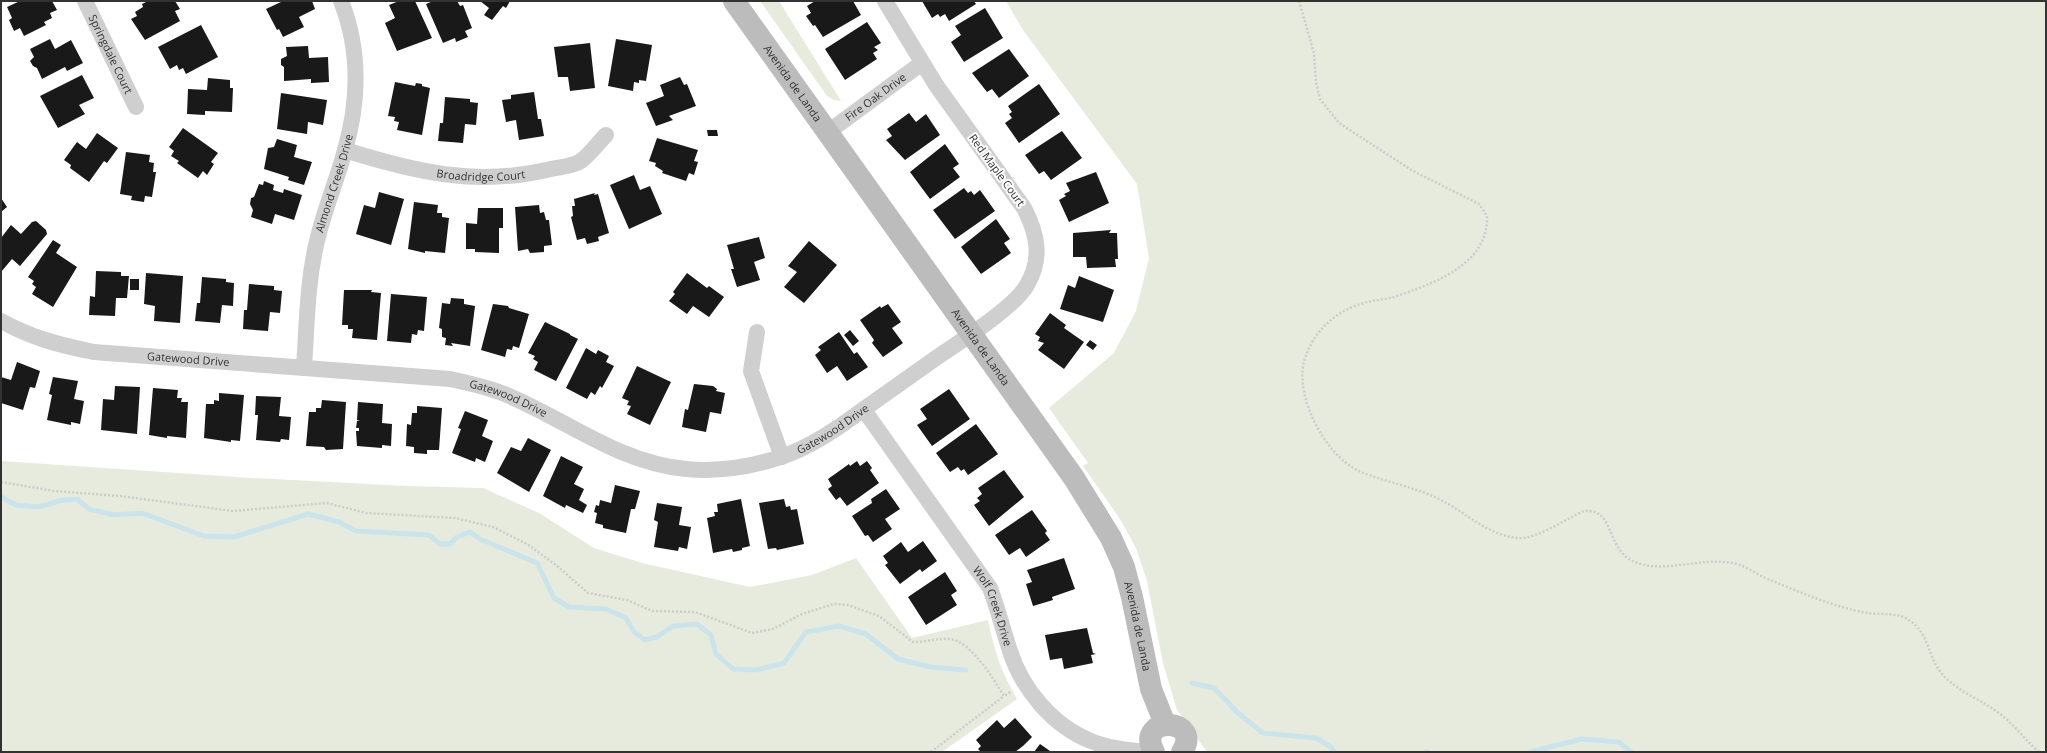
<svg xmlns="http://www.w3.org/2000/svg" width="2047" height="753" font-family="'Open Sans',sans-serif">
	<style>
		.green { fill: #e7ebde }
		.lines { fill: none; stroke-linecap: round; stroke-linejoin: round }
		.stream { stroke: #cbe3ea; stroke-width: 5 }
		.building { fill: #191919 }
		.path { stroke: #ccc; stroke-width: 2.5; stroke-dasharray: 2 2; stroke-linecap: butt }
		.street { stroke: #cfcfcf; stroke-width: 16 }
		.secondary { stroke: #bcbcbc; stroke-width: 22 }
		.labels { text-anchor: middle; stroke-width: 4; stroke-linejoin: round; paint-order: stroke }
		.street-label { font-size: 11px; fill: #323232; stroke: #fff }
	</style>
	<rect width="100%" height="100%" fill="#fff"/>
	<path class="green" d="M760 1H779L841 101 834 100 827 96Z
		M1006 1H2046V752H1207L1177 710 1163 663 1147 581 1136 548 1120 519 1083 466 1088 463 1049 408 1114 353 1136 311 1149 258 1137 184 1023 30Z
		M1 461 252 478 407 486 483 488 539 513 594 548 642 563 750 587 812 575 856 558 912 638 988 620C994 650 1001 672 1017 699L942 752H1Z"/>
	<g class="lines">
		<path class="stream" d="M1 497 16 505 38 507 63 500 77 499 89 509 114 515 142 513 204 536 234 537 308 514 339 522 356 531 429 535 440 544H450L457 537 470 532 480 539 537 563 554 598 569 607 606 609 626 618 634 632 645 640 657 637 673 626 697 624 711 635 716 654 733 669 756 670 784 663 806 632 839 626 866 634 898 659 931 667 966 670
			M1192 683 1214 688 1238 713 1263 733 1316 738 1331 747 1334 752
			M1426 752H1427
			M1530 752 1582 739 1619 742 1631 752"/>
	</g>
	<path class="building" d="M20 1H52L57 10 50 13 52 18 44 22 46 25 24 36 20 28 14 31 9 20 12 18 7 7Z
		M148 1H175L180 9 175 11 180 21 145 40 131 19 137 16 135 12 143 7 142 4Z
		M283 1H312L315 9 299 17 304 27 283 37 279 29 277 30 266 9Z
		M399 1H415L432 38 397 51 385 23 395 18 389 5Z
		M433 1H457L460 6 463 5 472 28 465 31 468 37 456 42 455 38 443 43 426 4Z
		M480 1H510L506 8 503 6 492 20 484 15 489 8Z
		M815 1H853L861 15 823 37 815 25 813 26 806 16 811 13 807 6Z
		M922 1H974L976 4 949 21 945 14 940 17 938 14 932 18Z
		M985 8 1003 38 964 62 951 42 961 35 955 26Z
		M867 22 881 43 874 47 878 50 873 53 877 59 845 80 825 49Z
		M201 25 218 57 186 74 183 68 179 70 177 65 170 69 158 47Z
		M50 39 55 49 71 40 83 63 67 71 65 67 42 79 37 68 33 66 30 61 34 57 30 49Z
		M616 39 652 45 646 81 639 80V83L634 82 633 91 608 86Z
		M590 43 595 88 570 91 568 77H558L554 47Z
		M308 46 309 58 328 57 329 82 311 83V79L284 81V67L281 65V59L287 56 286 47Z
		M1009 49 1029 76 999 98 992 89 987 92 972 73Z
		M82 75 94 98 79 105 85 114 58 128 40 96Z
		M680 77 684 85 687 84 696 106 669 116 673 120 656 126 646 103 664 96 660 85Z
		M208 78 230 80V88H233L232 112 205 111V115L187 114 188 89 207 90Z
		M395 82 415 86 416 83 422 84V86L430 88 422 135 397 130 399 122 394 121 395 117 388 116Z
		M1039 84 1060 114 1019 143 1005 123 1012 118 1009 114 1012 112 1008 106Z
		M534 92 538 119H541L544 136 519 140 516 120 506 122 502 100 511 99V95Z
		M281 93 327 100 323 125 308 122 307 134 277 129Z
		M445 97 470 99V102L478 103 476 125 465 124 463 143 438 141 440 123H443Z
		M909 113 916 122 926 114 940 135 905 160 886 140 892 136 887 129Z
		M183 128 218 153 211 162 214 164 207 175 203 171 198 178 177 163 179 161 171 156 174 151 169 147Z
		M707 130H717L718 136H708Z
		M1062 131 1082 158 1051 180 1044 171 1039 174 1025 155Z
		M97 133 118 148 107 163 104 161 89 182 70 168 71 165 64 160 77 142 86 149Z
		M657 138 698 150 694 161 698 162 694 175 689 173 686 181 662 173 663 171 655 166 656 163 649 161Z
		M277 139 297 145 294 157 312 162 304 185 288 180 289 177 264 169 268 148 274 147Z
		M945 144 959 164 953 168 960 177 930 199 910 172Z
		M126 152 150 155 149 162 154 163 153 172H156L152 197 145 196 144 202 131 200 132 196 120 194Z
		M1096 172 1109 203 1069 222 1059 200 1066 196 1064 194 1070 191 1066 183Z
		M634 175 640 190 650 186 662 214 629 229 610 185Z
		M264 181 274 185 273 190 283 193 284 189 302 195 294 220 275 214 272 224 251 217 253 210 250 204 251 198 254 197 259 184 263 185Z
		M964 188 968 193 971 191 974 195 980 190 995 211 955 239 933 210Z
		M379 192 404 199 391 245 356 234 364 205 375 208Z
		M595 193 594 195 598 194 609 233 598 237 599 241 587 244 585 238 577 240 571 217 573 216 572 206H575L574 199Z
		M1 198 7 207 1 212Z
		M414 202 438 205 437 213H442V217L449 218 445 253 425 251V253L408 249Z
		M539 205 540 213 544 212 546 220H549L552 245 544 246V252L530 253 528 249 518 251 515 207Z
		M478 208H503V228H499V253L475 252V249H466V223L477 224Z
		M996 219 1010 239 1004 243 1011 253 981 274 961 247Z
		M36 221 46 230 47 234 20 266 12 259 1 272V238L11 225 21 234 32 222Z
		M1111 230 1109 233H1117L1118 259H1115L1116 267 1087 268 1086 257H1073V233Z
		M759 237 765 258 754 262 760 280 737 287 731 269H734L727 245Z
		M53 240 61 245 56 253 77 267 53 307 32 294 36 287 32 284 34 281 28 277Z
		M809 241 837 265 804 303 784 287 797 272 788 266Z
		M96 271 121 272V276H129L127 298H116L115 316 89 315 90 296 95 297Z
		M146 273 183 276 180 323 154 321 155 306 144 304Z
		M687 273 707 288 709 286 724 297 709 317 693 306 687 314 669 301 675 294 673 292Z
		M1079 276 1114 290 1103 322 1060 309 1068 285 1075 288Z
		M202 277 226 279V282L234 283 233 306 222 305 220 323 195 321 197 303H200Z
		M130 279H139V290H130Z
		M249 284 274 286V290L282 291 280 313 270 312 268 331 243 329 244 310H247Z
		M344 290H372L371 292 381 293 377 340 352 338 353 329H348V325H342Z
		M391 294 427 297 424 331 418 330 417 335 412 334 411 343 387 341Z
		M451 298 464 299V304L475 306 470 346 451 343 453 346 445 345 446 338 442 337V329L439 328 442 303 450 304Z
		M493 304 508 306 509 308 529 314 519 348 513 346 512 350 507 349 505 357 481 350Z
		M888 304 901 322 892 328 903 343 883 357 872 343 874 340 860 320 880 306 881 308Z
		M1050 313 1066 325 1064 328 1084 342 1064 369 1038 350 1044 343 1038 341 1040 337 1035 334Z
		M545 322 570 334V335L578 339 556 381 534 370 538 362 533 359 535 356 528 353Z
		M850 330 859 341 853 346 844 335Z
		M839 332 854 354 857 352 868 367 847 381 837 366 827 373 815 355 821 350 818 347Z
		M1090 340 1097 345 1093 350 1086 345Z
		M586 348 596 354 598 350 609 356 606 362 614 366 602 388 600 386 595 395 591 392 587 399 566 388Z
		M17 362 40 371 35 388 30 387 23 410 1 403V377L11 380Z
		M637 366 671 382 650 425 627 414 631 406 627 405 629 401 622 398Z
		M53 377 78 381 74 399 84 401 80 424 71 422V425L47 420 52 395 49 394Z
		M694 384 713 386 717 389 716 391 725 393 721 414 710 412 706 432 682 427 685 409 688 410Z
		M115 386 140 387 137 434 101 430 103 399 114 400Z
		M153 388 178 390 177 398H182L181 402H188L186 438 167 436V438L149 435Z
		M949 389 970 419 932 446 917 425 927 419 920 409Z
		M219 393 244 395 240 441 231 440V442L204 438 206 404H214V400L219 401Z
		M256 396 281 397 279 416 291 417 289 440 281 439 280 442 256 440 258 415H255Z
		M322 400 346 402 343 449 326 450 324 447 306 446 309 412H316V408H321Z
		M358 402 383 404 382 423 392 424 391 446 382 445V448L357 446 356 431H359V428H356L357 421 360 420H357Z
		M417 406 442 408 439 450H427V454L414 453V447L406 446 407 424 411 425 412 413H417Z
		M465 411 488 420 482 436 493 441 485 462 476 458 475 462 452 453 461 429 458 428Z
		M976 424 998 454 968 475 964 469 961 471 958 467 950 472 936 453Z
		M528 438 551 450 529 492 497 473 511 447 521 451Z
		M561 456 583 467 574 484 584 489 579 500 587 505 583 513 566 505 565 508 543 496Z
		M857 461 860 466 867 461 872 468 870 470 879 483 847 506 840 497 836 500 828 489 832 486 828 479 849 464 850 466Z
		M1004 470 1024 497 989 526 974 505 980 501 977 498 982 494 978 488Z
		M615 485 640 491 635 509H631L626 533 603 528V525L595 523 597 513 594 512 596 505 599 506 600 500 611 503Z
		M886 489 900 509 885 519 892 529 873 542 868 535 865 536 852 516 872 503 871 499Z
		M741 499 750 546 742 548V550L733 552 732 549 713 553 707 518 715 516 714 512H718L717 504Z
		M784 499 786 507 790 506 791 510 797 509 804 544 777 550 776 548 768 549 759 503Z
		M657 503 682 507 679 525 691 527 687 549 679 547 678 551 654 547 658 522 654 520Z
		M1032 510 1047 531 1045 533 1050 540 1026 557 1020 548 1009 555 995 535Z
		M923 541 937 561 922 572 920 569 900 584 885 565 888 563 883 556 901 542 908 552Z
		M1064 558 1075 589 1052 597 1053 600 1033 606 1026 584 1032 582 1027 570Z
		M945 572 957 591 951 595 957 605 926 625 908 597Z
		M1087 628 1093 653 1096 654 1091 655 1093 663 1064 669 1062 658 1050 660 1045 635Z
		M1015 718 1032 737 1023 746 1015 752H981L978 749 981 746 976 740 997 720 1004 728Z
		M1040 744 1050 751 1054 752H1034Z"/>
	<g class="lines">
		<path class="path" d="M1299 1 1314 53 1316 83 1320 99 1339 123 1413 171 1479 204 1487 216C1489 265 1432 284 1394 297 1383 300 1372 300 1361 304 1333 312 1311 335 1304 362 1295 398 1326 456 1359 471 1384 482 1412 486 1437 498 1465 511 1486 535 1518 538 1536 540 1567 518 1584 511 1616 508 1605 550 1635 562 1666 575 1705 554 1740 565 1750 569 1760 576 1770 580 1802 593 1834 607 1867 613 1880 615 1898 612 1909 620 1931 635 1927 658 1943 675 1960 694 1986 701 2005 718 2017 728 2027 742 2039 752
			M1 482 54 491 120 496 233 511 327 503 366 513 455 518 493 527 527 544 556 565 588 593 627 600 652 611 695 612 752 633 773 629 802 614 834 604 848 605 879 616 913 642C925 642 939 638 950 639 972 642 993 679 1004 696L1012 691
			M931 752 1004 696"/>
		<g class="street">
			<path id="s1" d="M85 1 136 107"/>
			<path id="s2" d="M828 132 922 63"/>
			<path id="s3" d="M345 150C415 172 478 187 551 169 560 167 574 166 581 161 590 154 598 143 606 135"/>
			<path id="s4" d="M1 321C32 338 59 345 94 352L450 379C469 383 488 387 507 395 567 420 619 463 686 469 718 472 751 467 781 457 811 447 838 428 864 409 888 392 912 375 936 358 959 342 1014 308 1027 285 1043 258 1037 233 1024 208L936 85 885 1"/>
			<path d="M757 332 751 371 782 457"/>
			<path id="s5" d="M304 367C307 325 307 279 318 237 325 208 337 180 345 150 359 101 360 49 341 1"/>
			<path id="s6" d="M864 410 990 588C998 609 1003 630 1010 651 1022 689 1053 726 1091 741 1110 749 1133 751 1154 752"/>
		</g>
		<g class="secondary">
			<path id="s7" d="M734 1 1074 478 1111 538 1124 567 1132 597 1151 689 1165 724"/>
			<path d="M1154 752C1134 715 1204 717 1182 752"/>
		</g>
	</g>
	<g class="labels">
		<g class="street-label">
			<text dy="4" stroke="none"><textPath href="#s1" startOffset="59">Springdale Court</textPath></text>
			<text dy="4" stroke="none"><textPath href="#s7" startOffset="101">Avenida de Landa</textPath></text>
			<text dy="4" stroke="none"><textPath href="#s2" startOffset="59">Fire Oak Drive</textPath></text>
			<text transform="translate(997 170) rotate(54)" y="4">Red Maple Court</text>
			<text dy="4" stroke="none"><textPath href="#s3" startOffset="139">Broadridge Court</textPath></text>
			<text dy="4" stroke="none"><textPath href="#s5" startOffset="187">Almond Creek Drive</textPath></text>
			<text dy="4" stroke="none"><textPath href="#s7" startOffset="425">Avenida de Landa</textPath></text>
			<text dy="4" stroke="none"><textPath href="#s4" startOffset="193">Gatewood Drive</textPath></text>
			<text dy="4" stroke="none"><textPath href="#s4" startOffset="517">Gatewood Drive</textPath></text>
			<text dy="4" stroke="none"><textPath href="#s4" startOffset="865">Gatewood Drive</textPath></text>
			<text dy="4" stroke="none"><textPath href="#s6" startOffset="236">Wolf Creek Drive</textPath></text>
			<text dy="4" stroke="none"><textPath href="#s7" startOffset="749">Avenida de Landa</textPath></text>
		</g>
	</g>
	<rect width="2047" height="753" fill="none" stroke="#323232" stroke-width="4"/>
</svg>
